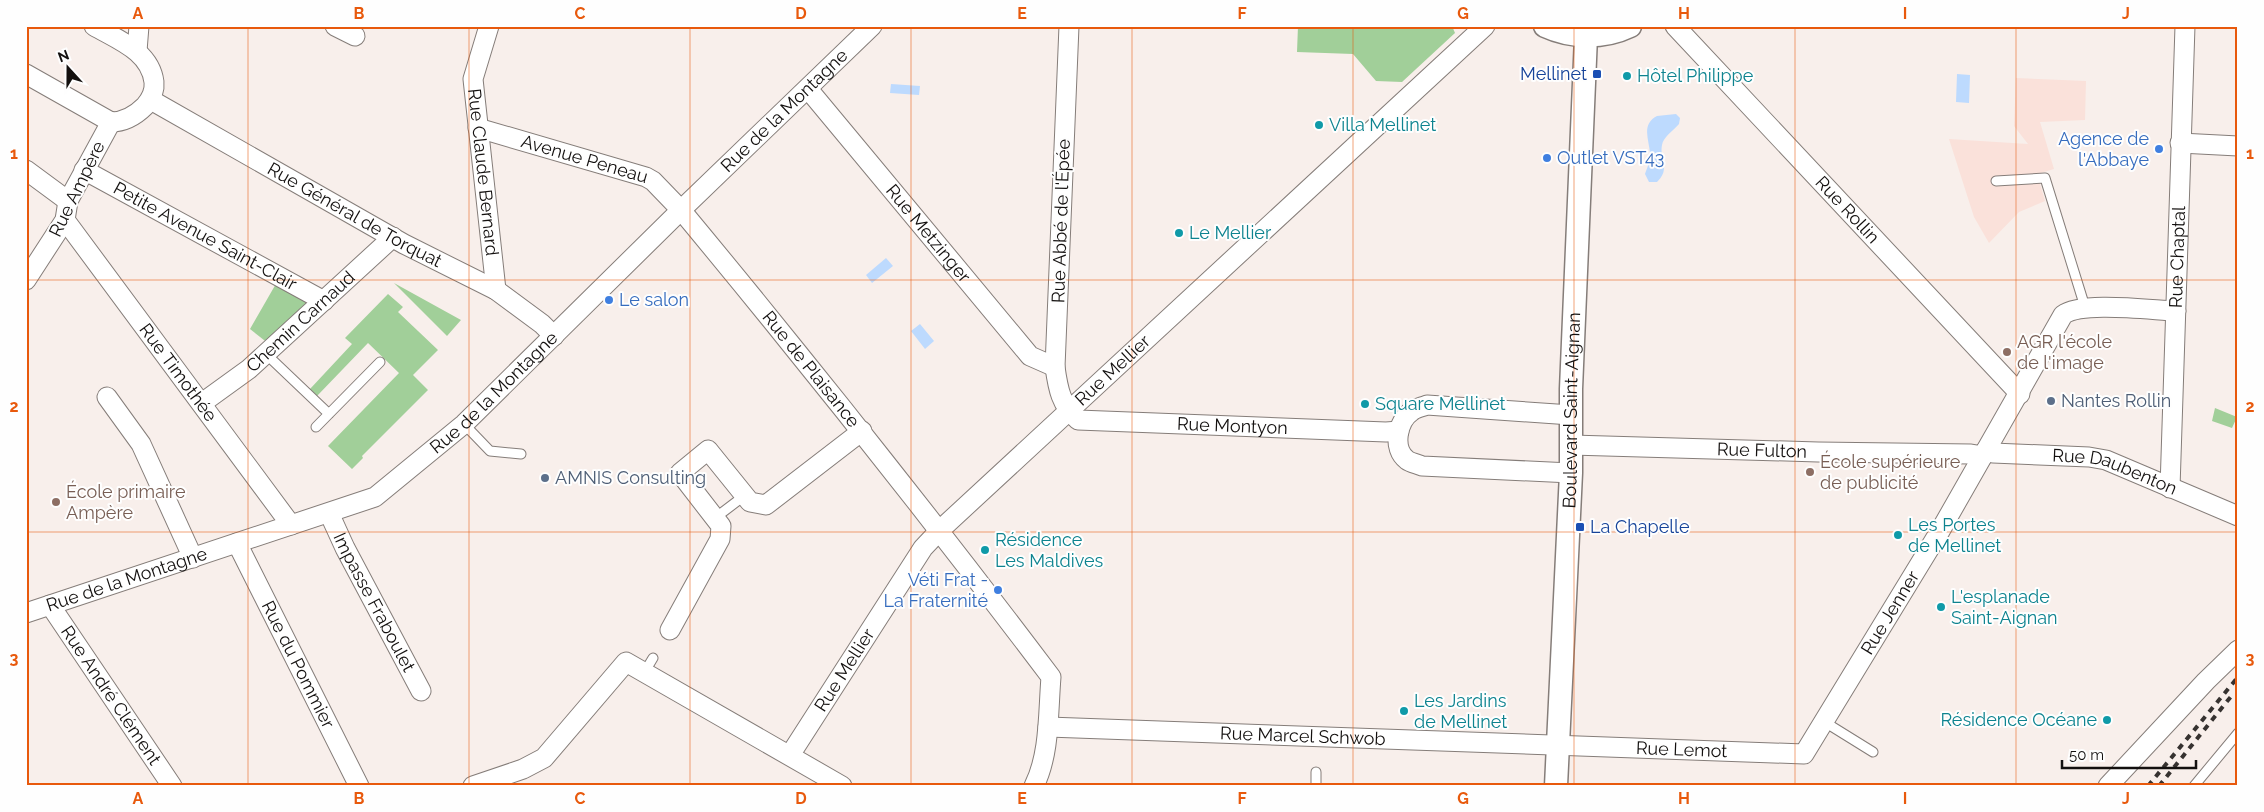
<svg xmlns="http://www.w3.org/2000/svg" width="2264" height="812" font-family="Raleway,sans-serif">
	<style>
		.industrial { fill: #fae1da }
		.green { fill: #a1cf99 }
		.water { fill: #bddafe }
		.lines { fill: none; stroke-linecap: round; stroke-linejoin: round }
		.service-casing { stroke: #857d79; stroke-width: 11 }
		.minor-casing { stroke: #857d79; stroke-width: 21 }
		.tertiary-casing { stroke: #857d79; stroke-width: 25 }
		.service { stroke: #fff; stroke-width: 9 }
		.minor { stroke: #fff; stroke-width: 19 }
		.tertiary { stroke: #fff; stroke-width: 22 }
		.rail { stroke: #363230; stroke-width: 4; stroke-dasharray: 6 6; stroke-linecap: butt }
		.grid { fill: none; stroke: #e8590c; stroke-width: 1; stroke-opacity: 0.55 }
		.transit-dot { fill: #1a4fb4; stroke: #fefefe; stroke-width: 2 }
		.culture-dot { fill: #0f9aa8; stroke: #fefefe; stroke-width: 2 }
		.shop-dot { fill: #3f7fe0; stroke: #fefefe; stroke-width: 2 }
		.education-dot { fill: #8d6e63; stroke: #fefefe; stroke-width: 2 }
		.service-dot { fill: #5c6f8a; stroke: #fefefe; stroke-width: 2 }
		.labels { text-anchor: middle; stroke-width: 4; stroke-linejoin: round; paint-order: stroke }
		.transit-label { font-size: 18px; fill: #164399; stroke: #fefefe; text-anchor: end }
		.culture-label { font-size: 18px; fill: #0d838f; stroke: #fefefe; text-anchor: start }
		.street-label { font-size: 18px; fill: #13100f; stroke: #fefefe }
		.shop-label { font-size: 18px; fill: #366cbe; stroke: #fefefe; text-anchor: end }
		.education-label { font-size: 18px; fill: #785e54; stroke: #fefefe; text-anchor: start }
		.service-label { font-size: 18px; fill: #4e5e75; stroke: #fefefe; text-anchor: start }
		.neatline { fill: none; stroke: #e8590c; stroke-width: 2 }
		.grid-label { font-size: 16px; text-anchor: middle; font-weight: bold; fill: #e8590c }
	</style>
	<rect width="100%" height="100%" fill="#f8efeb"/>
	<path class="industrial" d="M2016 78 2086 81 2085 120 2040 122 2054 169 2037 174 2045 201 2019 212 1989 243 1974 217 1949 139 2028 144 2014 126Z"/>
	<path class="green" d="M1298 26H1452L1455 33 1402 82 1376 81 1353 54 1297 52Z
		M277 282 315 302 269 344 250 329Z
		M394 283 461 320 447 336Z
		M388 294 403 307 398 312 438 350 413 375 428 390 362 456 363 458 352 469 328 446 399 373 368 343 317 396 310 389 352 344 345 338Z
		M2215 408 2237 417 2232 428 2212 421Z"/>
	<path class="water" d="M1957 74 1970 75 1969 103 1956 102Z
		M891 84 920 86 919 95 890 93Z
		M1676 114 1680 118 1679 124C1674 130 1663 137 1662 145 1659 161 1671 168 1657 182H1649L1645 174C1647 168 1650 162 1650 155 1650 141 1640 125 1657 116Z
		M886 258 893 266 872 283 866 275Z
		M920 324 934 341 925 349 911 331Z"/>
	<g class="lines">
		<g class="service-casing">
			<path id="service" d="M1996 181 2045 178 2085 307
				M266 354 329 414
				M464 424 490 451 521 454
				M316 427 380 362
				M715 518 744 496
				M644 673 653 658
				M1823 721 1873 752
				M1316 786V772
				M2194 786 2238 733"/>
		</g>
		<g class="minor-casing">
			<g id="minor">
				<path d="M94 26C118 40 150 51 154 82 155 91 151 99 145 106 135 116 125 122 111 122"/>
				<path d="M335 26 355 36"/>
				<path id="s1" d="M489 26 473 79 496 290"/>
				<path id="s2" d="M1069 26 1055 367C1058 389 1061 405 1078 420L1386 432 1399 431"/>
				<path id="s3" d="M1675 26 2020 394"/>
				<path d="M137 51 139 26"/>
				<path d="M26 74 111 122"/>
				<path id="s4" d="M808 89 1030 356 1055 367"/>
				<path id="s5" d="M151 100 404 244 496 290 542 324 554 336"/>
				<path id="s6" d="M478 128 646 177 653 181 681 210C808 363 931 518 1051 677 1048 713 1050 754 1034 786"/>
				<path d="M2180 143 2238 146"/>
				<path d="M26 170 68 201"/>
				<path id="s7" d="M84 170 324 301"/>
				<path id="s8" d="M65 220 291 525"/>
				<path d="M26 280 65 220 68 201 111 122"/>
				<path d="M107 397 141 444 193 558"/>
				<path id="s9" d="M202 403 249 369 393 237"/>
				<path d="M1571 415 1427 405C1422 407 1416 408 1412 411 1397 421 1392 449 1407 460 1411 463 1418 464 1422 466L1571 473"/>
				<path id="s10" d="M1571 445 1818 452 1971 454 1983 456"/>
				<path id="s11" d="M1986 450 1993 453 2089 457 2106 460 2238 516"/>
				<path id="s12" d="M2170 488 2185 26"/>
				<path id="s13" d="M329 513 345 548 421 691"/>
				<path id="s14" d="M237 543 359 786"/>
				<path id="s15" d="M50 605 172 786"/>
				<path id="s16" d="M26 613 375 497 464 424 681 210 872 26"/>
				<path d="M670 630 720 539 721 526 680 473 708 450 750 502 766 505 862 431"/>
				<path id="s17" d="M1048 727 1804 754 1940 531 2063 315C2081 301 2150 310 2176 311"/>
				<path id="s18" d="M790 755 923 548 940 530 1485 26"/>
				<path d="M473 786 523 769 544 758 626 662 842 786"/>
				<path d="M2108 786 2206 681 2238 650"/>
			</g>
		</g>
		<g class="tertiary-casing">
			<g id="tertiary">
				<path d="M1545 26C1571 38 1603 39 1630 26"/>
				<path id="s19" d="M1556 786 1571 473V389L1586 36"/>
			</g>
		</g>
		<use href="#service" class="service"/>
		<use href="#minor" class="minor"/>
		<use href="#tertiary" class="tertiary"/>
		<path class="rail" d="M2148 786 2238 677
			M2159 786 2233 694"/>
	</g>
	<path class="grid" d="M248 26V786M469 26V786M690 26V786M911 26V786M1132 26V786M1353 26V786M1574 26V786M1795 26V786M2016 26V786M26 280H2238M26 532H2238"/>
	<g class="transit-dot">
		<rect x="1592" y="69" width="10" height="10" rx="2.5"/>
		<rect x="1575" y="522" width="10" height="10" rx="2.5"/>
	</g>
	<g class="culture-dot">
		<circle cx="1627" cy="76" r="5"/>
		<circle cx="1319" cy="125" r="5"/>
		<circle cx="1179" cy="233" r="5"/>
		<circle cx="1365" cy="404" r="5"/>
		<circle cx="1898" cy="535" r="5"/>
		<circle cx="985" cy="550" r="5"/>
		<circle cx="1941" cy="607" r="5"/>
		<circle cx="1404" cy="711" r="5"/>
		<circle cx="2107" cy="720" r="5"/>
	</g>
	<g class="shop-dot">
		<circle cx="2159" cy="149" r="5"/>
		<circle cx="1547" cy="158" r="5"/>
		<circle cx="609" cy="300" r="5"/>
		<circle cx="998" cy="590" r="5"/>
	</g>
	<g class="education-dot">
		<circle cx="2007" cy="352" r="5"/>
		<circle cx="1810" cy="472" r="5"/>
		<circle cx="56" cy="502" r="5"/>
	</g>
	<g class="service-dot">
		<circle cx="2051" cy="401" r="5"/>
		<circle cx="545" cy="478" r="5"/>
	</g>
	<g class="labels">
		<g class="transit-label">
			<text x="1587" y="80">Mellinet</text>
			<text x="1590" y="533" text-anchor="start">La Chapelle</text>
		</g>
		<g class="culture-label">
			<text x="1637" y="82">Hôtel Philippe</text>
			<text x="1329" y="131">Villa Mellinet</text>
			<text x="1189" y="239">Le Mellier</text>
			<text x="1375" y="410">Square Mellinet</text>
			<text x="1908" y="531">Les Portes<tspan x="1908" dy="21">de Mellinet</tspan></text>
			<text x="995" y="546">Résidence<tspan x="995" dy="21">Les Maldives</tspan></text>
			<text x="1951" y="603">L'esplanade<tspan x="1951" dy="21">Saint-Aignan</tspan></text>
			<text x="1414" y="707">Les Jardins<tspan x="1414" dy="21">de Mellinet</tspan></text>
			<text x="2097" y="726" text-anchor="end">Résidence Océane</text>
		</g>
		<g class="street-label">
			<text dy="6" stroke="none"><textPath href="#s16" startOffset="931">Rue de la Montagne</textPath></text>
			<text dy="6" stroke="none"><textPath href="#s6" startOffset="111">Avenue Peneau</textPath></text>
			<text dy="6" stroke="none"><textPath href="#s1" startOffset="149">Rue Claude Bernard</textPath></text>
			<text transform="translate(77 189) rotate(-64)" y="6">Rue Ampère</text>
			<text dy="6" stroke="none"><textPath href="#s3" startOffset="252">Rue Rollin</textPath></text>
			<text dy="6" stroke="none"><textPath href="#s5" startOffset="234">Rue Général de Torquat</textPath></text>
			<text transform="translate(1061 221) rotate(-88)" y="6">Rue Abbé de l'Épée</text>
			<text dy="6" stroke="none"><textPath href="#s4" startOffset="188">Rue Metzinger</textPath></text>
			<text dy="6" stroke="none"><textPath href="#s7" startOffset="138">Petite Avenue Saint-Clair</textPath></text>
			<text dy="6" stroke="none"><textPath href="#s12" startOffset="231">Rue Chaptal</textPath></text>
			<text dy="6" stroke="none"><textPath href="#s9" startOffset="128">Chemin Carnaud</textPath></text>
			<text dy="6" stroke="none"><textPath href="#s6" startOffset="429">Rue de Plaisance</textPath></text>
			<text dy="6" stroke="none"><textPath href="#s18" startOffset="506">Rue Mellier</textPath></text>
			<text dy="6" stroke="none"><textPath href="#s8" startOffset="190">Rue Timothée</textPath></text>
			<text dy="6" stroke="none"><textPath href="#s16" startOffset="526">Rue de la Montagne</textPath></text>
			<text dy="6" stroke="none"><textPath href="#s19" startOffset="376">Boulevard Saint-Aignan</textPath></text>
			<text dy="6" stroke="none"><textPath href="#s2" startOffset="555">Rue Montyon</textPath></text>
			<text dy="6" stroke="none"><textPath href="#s10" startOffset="191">Rue Fulton</textPath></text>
			<text dy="6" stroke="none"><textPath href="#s11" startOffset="132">Rue Daubenton</textPath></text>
			<text dy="6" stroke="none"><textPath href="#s16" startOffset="106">Rue de la Montagne</textPath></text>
			<text dy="6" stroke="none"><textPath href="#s13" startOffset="100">Impasse Fraboulet</textPath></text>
			<text dy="6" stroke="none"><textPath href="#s17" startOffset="922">Rue Jenner</textPath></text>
			<text dy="6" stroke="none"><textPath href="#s14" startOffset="136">Rue du Pommier</textPath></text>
			<text dy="6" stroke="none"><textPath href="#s18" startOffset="101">Rue Mellier</textPath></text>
			<text dy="6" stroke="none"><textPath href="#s15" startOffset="109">Rue André Clément</textPath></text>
			<text dy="6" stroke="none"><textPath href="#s17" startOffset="255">Rue Marcel Schwob</textPath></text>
			<text dy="6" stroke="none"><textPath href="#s17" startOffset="634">Rue Lemot</textPath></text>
		</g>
		<g class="shop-label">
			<text x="2149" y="145">Agence de<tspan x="2149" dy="21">l'Abbaye</tspan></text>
			<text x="1557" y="164" text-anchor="start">Outlet VST43</text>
			<text x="619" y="306" text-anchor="start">Le salon</text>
			<text x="988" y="586">Véti Frat -<tspan x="988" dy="21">La Fraternité</tspan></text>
		</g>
		<g class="education-label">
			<text x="2017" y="348">AGR l'école<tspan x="2017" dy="21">de l'image</tspan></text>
			<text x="1820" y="468">École supérieure<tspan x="1820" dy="21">de publicité</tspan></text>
			<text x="66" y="498">École primaire<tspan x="66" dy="21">Ampère</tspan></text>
		</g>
		<g class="service-label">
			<text x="2061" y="407">Nantes Rollin</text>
			<text x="555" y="484">AMNIS Consulting</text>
		</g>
	</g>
	<rect width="2264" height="812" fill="none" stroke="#fefefe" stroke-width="55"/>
	<g transform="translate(68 68) rotate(339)" stroke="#fefefe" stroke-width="4" paint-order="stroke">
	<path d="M0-4L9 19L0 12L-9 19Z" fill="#13100f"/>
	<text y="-8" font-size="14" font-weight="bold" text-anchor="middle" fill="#13100f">N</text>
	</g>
	<path d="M2062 760v8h134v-8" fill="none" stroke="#13100f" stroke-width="2.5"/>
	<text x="2069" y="760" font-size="15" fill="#13100f" stroke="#fefefe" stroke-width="4" paint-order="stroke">50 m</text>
	<rect x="28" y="28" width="2208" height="756" class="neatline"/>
	<g class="grid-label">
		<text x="138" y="19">A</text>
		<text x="359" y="19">B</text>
		<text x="580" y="19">C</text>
		<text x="801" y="19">D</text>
		<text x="1022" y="19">E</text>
		<text x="1242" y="19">F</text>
		<text x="1463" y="19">G</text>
		<text x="1684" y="19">H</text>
		<text x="1905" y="19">I</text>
		<text x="2126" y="19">J</text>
		<text x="14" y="159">1</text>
		<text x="2250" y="159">1</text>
		<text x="14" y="412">2</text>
		<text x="2250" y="412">2</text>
		<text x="14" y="664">3</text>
		<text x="2250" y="664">3</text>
		<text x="138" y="804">A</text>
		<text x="359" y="804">B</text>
		<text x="580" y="804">C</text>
		<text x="801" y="804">D</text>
		<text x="1022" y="804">E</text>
		<text x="1242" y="804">F</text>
		<text x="1463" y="804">G</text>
		<text x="1684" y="804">H</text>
		<text x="1905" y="804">I</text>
		<text x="2126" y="804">J</text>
	</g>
</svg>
